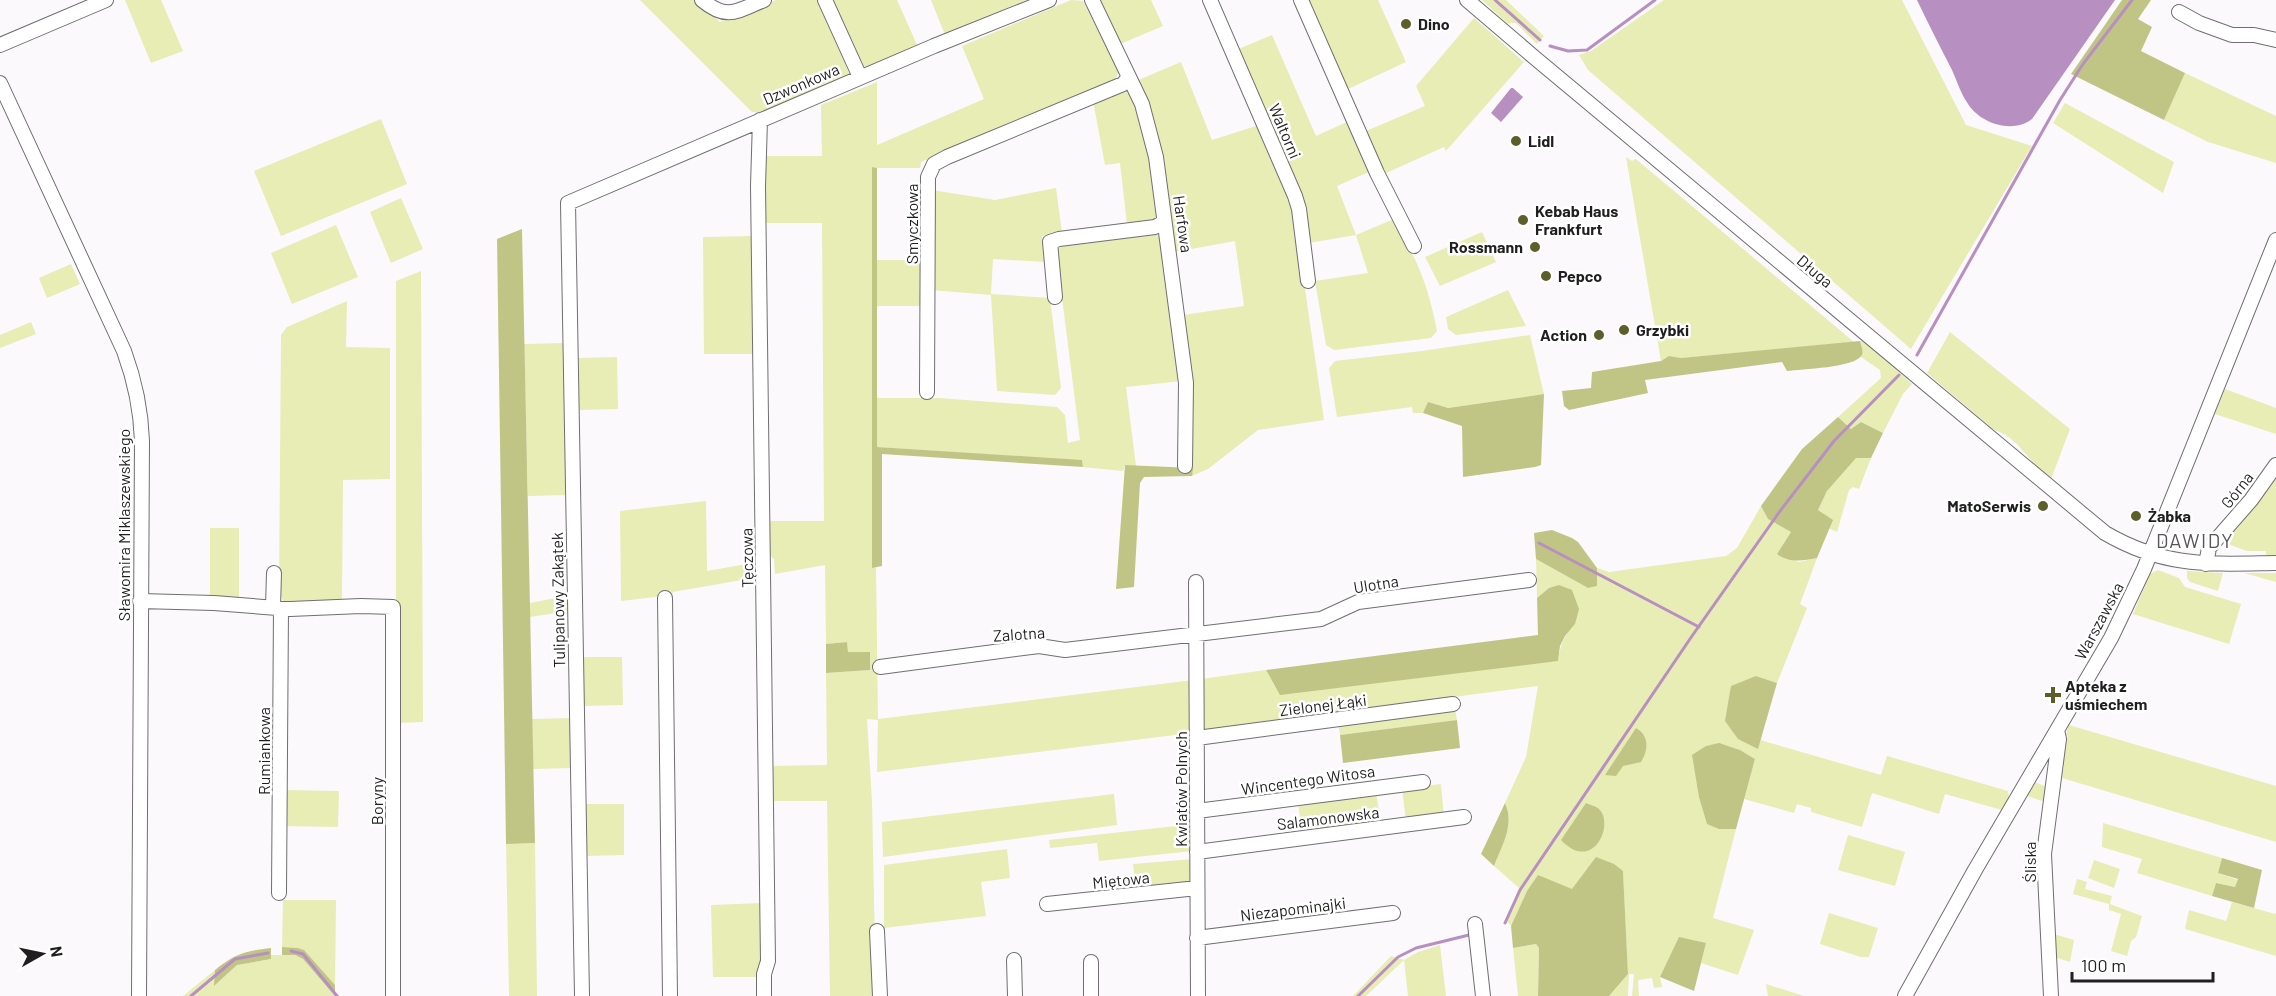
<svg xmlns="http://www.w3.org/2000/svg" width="2276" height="996" font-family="Barlow,sans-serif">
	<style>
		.green { fill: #e8ecb5 }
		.forest { fill: #c0c585 }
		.water { fill: #b78fc1 }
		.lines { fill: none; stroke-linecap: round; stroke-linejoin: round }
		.stream { stroke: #b78fc1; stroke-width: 3 }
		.minor-casing { stroke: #706e71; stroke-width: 16 }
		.minor { stroke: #fff; stroke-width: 14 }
		.poi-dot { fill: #5c5f2c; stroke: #fff; stroke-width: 2 }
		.labels { text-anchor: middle; stroke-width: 5; stroke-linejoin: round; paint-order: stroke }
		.poi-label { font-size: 16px; font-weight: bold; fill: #201f20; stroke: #fff; text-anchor: start }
		.street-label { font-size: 16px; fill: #201f20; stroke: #fff }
		.quarter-label { font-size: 20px; letter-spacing: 1.5px; fill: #575558; stroke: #fff }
	</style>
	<rect width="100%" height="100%" fill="#fcf9fd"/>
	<path class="green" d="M125 0H161L183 51 151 63Z
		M640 0H698L720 22 776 0H820L850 76 762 112H752Z
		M833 0H897L918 47 868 68 859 64Z
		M931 0H1026L945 35Z
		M1071 0 1083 1 1119 72 1114 81 921 162 920 168H872V568L876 567 878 719 1193 680 1191 733 877 772 878 720 867 719 872 801 876 996H830L827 801H771V766L827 765 826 673 870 670 869 652H848L847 642 826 644 825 565 775 574 774 559 769 555V521H824L822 223H765L764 156H822L821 105 877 82V145L984 99 962 46Z
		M1096 0H1151L1163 26 1118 45Z
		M1308 0H1378L1406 62 1348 89Z
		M1482 0H1506L1544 36 1537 44 1516 23H1507Z
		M1664 0H1902L1966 125 2032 146 1911 349 1588 70 1579 55 1591 51Z
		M1474 18 1524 62 1446 151 1444 147 1384 174 1366 131 1425 106 1416 86Z
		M1272 35 1316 136 1349 121 1371 171 1337 186 1356 235 1394 219C1417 260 1428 284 1437 331L1431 338 1334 350 1326 345 1315 281 1368 273 1356 235 1309 243 1236 50Z
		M1181 62 1212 140 1259 125 1293 206 1324 420 1258 430 1208 469 1192 476 1183 315 1244 306 1235 241 1175 252 1162 156 1152 116 1136 81Z
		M2185 73 2276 116V163L2208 142 2164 120Z
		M1119 90 1129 93 1146 130 1160 214 1154 221 1127 225 1120 163 1105 165 1093 101Z
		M2065 103 2174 162 2163 193 2053 123Z
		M381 119 407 184 281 236 254 171Z
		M1626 157 1632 161 1636 159 1854 342 1681 358 1669 356 1661 361Z
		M1056 188 1062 233 1042 236 1046 262 993 259 991 294 1050 298 1061 388 1055 395 997 391 991 295 931 290 932 190 995 200Z
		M401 198 423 249 391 263 370 212Z
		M336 225 358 277 292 304 271 253Z
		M1482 232 1496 262 1440 286 1425 257Z
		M1155 233 1162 240 1182 381 1126 387 1136 466 1125 465 1123 471 1083 467 1082 461 877 447V398H939L1057 407 1065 415 1068 443 1080 440 1056 250 1060 244Z
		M754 236 756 354H704L703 237Z
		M877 260H921L920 306H877Z
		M71 264 80 284 47 298 39 278Z
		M421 271 423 722 398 723 396 617V281Z
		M1508 290 1526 326 1456 335 1448 329 1446 317Z
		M347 301 346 347 390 348V479L343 480 342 601 285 605 279 591 281 335 287 327Z
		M31 322 36 334 0 348V335Z
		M1950 332 2070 429 2051 479 2035 465 2017 444 2006 435 1993 429 1927 373Z
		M1530 335 1544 394 1448 408 1428 403 1423 413H1413L1412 407 1337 417 1329 368 1335 361 1422 351Z
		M1860 341H1865L1912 384 1903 394 1883 433 1861 422 1851 429 1838 417 1881 378 1880 370 1861 357 1863 352Z
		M564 343 567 495 528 496 524 344Z
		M617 357 618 409 579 410V358Z
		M2225 389 2276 408V434L2215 414Z
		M1856 457 1871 458 1859 489 1853 487 1849 490 1837 532 1828 528 1832 520 1818 510 1827 491Z
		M2276 476V555H2266V551H2247L2222 542Z
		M706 501 707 571 758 562 759 577 673 592 672 595 621 601 620 511Z
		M1761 506 1768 519 1791 532 1777 554 1799 562 1817 558 1800 604 1807 608 1777 683 1756 676 1758 748 1760 740 1881 775 1887 756 2008 791 2009 797 2002 810 1945 794 1939 814 1872 793 1862 827 1811 812V808L1797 804 1794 813 1744 799 1755 759C1739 749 1725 742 1706 746L1719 829H1736L1713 918 1754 930 1738 975 1701 963 1706 943 1660 977 1662 987 1654 988 1652 978 1638 980 1639 996H1632L1634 974H1629L1628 996H1609L1628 974 1623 871 1572 889 1527 891 1511 926 1506 920 1519 888 1494 866C1502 845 1515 825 1505 803L1526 757 1538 686 1202 730 1201 679 1266 670 1275 687 1558 661C1560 645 1564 636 1575 624L1549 588 1537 598 1536 559 1588 588 1597 586V568L1609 572 1726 556 1737 548Z
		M210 528H239V597L210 596Z
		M2158 570 2179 578 2185 587 2241 604 2229 644 2133 614 2150 574Z
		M2187 571 2223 573 2218 591 2190 582 2187 578Z
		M2244 573H2276V582Z
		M570 596V617L563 612 530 617V603L561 597 565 601Z
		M582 657H622L623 705 583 706Z
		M1455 709 1457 720 1340 735 1338 724Z
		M572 718 573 768 533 769 532 719Z
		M2069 725 2276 786V842L2062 778 2064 766 2059 764 2063 741H2066L2068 736 2066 735Z
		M2035 782 2049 788 2048 803 2027 796Z
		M1441 784 1444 817 1406 821 1402 789Z
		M283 790 339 791 338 827 283 826Z
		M1376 792 1381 824 1302 834 1298 802Z
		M1114 794 1117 825 883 857 882 822Z
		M585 804H624V855L586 856Z
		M2103 823 2222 858 2218 873 2238 880 2235 887 2216 883 2212 896 2137 873 2142 859 2102 847Z
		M1185 825 1193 829 1192 851 1099 861 1097 843 1050 848 1049 840Z
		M1848 835 1905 852 1895 886 1838 870Z
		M535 843 537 996H509L506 844Z
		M1007 849 1010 878 981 882 986 916 884 928V865Z
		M1194 859V886L1136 890 1133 864Z
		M2094 860 2120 869 2114 888 2088 878Z
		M2077 879 2087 882 2085 889 2112 896 2110 904 2142 916 2136 937 2131 941 2127 956 2111 951 2121 914 2109 910V904L2073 894Z
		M283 900H336L335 985 304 950 298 948 282 947Z
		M2232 902 2275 914 2276 912V956L2185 929 2189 910 2226 921Z
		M762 903 760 977H713L711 905Z
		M1829 913 1878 928 1869 957H1861L1820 944Z
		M2054 934 2074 940 2070 962 2054 957Z
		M1536 944 1539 948 1538 996H1518L1513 948Z
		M1440 945 1446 996H1408L1404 960 1366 996H1353L1391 956 1404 960 1418 952Z
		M271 955H295L303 959 335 996H183L215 970V985L237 965 271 959Z
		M1766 984 1804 996H1768Z"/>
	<path class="forest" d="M2122 0H2151L2138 19 2152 27 2141 51 2185 73 2164 120 2071 74Z
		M872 167 877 168V447L1082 460 1083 467 882 454V566L872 568Z
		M522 229 535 843 506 844 497 239Z
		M1860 341C1861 346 1864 351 1862 355 1855 368 1801 369 1787 371L1782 362 1645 380 1648 393 1569 410 1564 406 1562 391 1591 388 1592 372 1661 361 1669 356 1681 358Z
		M1544 394 1541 465 1535 467 1463 477 1462 426 1423 413 1428 402 1448 408Z
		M1838 417 1851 429 1861 422 1883 433 1871 458H1856L1827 491 1818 510 1833 520 1817 558C1802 561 1790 563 1777 554L1791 532 1768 519 1761 506 1802 449Z
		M1125 465 1193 468 1192 476 1144 477 1140 483 1134 587 1116 589Z
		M1552 530 1572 538 1578 542 1597 568V586L1588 588 1536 559 1534 533Z
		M1559 585 1572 590 1579 609 1575 624 1565 636 1560 646 1558 661 1280 695 1266 670 1538 635 1537 598 1549 588Z
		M847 642 848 652H870V670L826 673V644Z
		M1756 676 1777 683 1758 749 1738 739 1725 721 1731 686Z
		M1457 720 1460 748 1343 763 1340 735Z
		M1636 728C1650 736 1648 751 1641 762L1623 766 1616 776 1605 775Z
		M1719 743 1740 750 1755 759 1736 829H1719L1707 824 1699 797 1692 755 1706 746Z
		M1505 803C1515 825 1502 845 1494 866L1481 854Z
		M1586 803C1589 805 1596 806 1599 809 1615 824 1593 874 1561 840Z
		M1596 857 1614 864 1623 871 1628 974 1609 996H1538L1539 948 1536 944 1513 948 1511 926 1527 891 1538 875 1572 889Z
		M2222 858 2262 870 2254 908 2212 896 2216 883 2235 887 2238 879 2218 873Z
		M1679 937 1706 943 1694 991 1660 977Z
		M282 947 298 948 304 950 335 985V992L339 996H335L303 959 295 955H282Z
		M271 948V959L237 965 214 986 215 970C235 954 245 951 271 948Z"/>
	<path class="water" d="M1917 0H2115L2032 119C2013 134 1981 124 1968 104 1961 94 1957 81 1952 70 1940 47 1928 23 1917 0Z
		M1511 88H1513L1523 97 1501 122 1491 113Z"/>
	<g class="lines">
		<path class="stream" d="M1495 0 1540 40
			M1550 46 1568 51 1587 50 1655 0
			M1917 355 2060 100 2083 64 2132 0
			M1539 543 1699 627
			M1505 923 1520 890 1692 636 1780 511 1834 441 1899 375
			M291 951 303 954 337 996
			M191 996 235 959 268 953
			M1358 996 1398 957 1416 948 1469 935"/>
		<g class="minor-casing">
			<path id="minor" d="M702 0C727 21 737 11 764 0
				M825 0 860 77
				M1092 0 1142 104 1156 157 1186 383 1185 466
				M1210 0 1295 196 1299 209 1308 281
				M1301 0 1377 173 1414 246
				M1467 0 1535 58 2105 533C2165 568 2210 564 2276 563
				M2179 12 2199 23 2232 35H2254L2276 40
				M0 45 106 0
				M0 83 124 351C135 381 141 410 142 441L139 996
				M760 120 758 186 768 961 764 974V996
				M1055 297 1050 242 1059 239 1155 227 1164 222
				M927 392 928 177 934 164 947 157 1123 84 1129 77
				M2206 564 2209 548 2251 500 2276 465
				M1196 582 1198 996
				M665 598 670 996
				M140 601 214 603 290 609 361 606 393 607V996
				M273 607 274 573
				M880 667 1039 646 1065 650 1321 619 1358 602 1529 580
				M1197 738 1453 704
				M1197 811 1423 782
				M1197 852 1464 817
				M279 893 281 609
				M1047 904 1197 888
				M1475 924 1483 996
				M877 931 880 996
				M1197 938 1393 913
				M1014 960 1015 996
				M1091 962V996
				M582 996 568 203 934 46 1049 0
				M1905 996 1975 870 2111 638 2144 569 2276 240
				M2051 996 2044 854 2059 739 2057 730"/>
		</g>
		<use href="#minor" class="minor"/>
	</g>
	<g class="poi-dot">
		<circle cx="1406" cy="24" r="6"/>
		<circle cx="1516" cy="141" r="6"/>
		<circle cx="1523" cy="220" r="6"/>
		<circle cx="1535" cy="247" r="6"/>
		<circle cx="1546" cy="276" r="6"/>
		<circle cx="1624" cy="330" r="6"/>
		<circle cx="1599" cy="335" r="6"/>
		<circle cx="2043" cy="506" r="6"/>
		<circle cx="2136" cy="516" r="6"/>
		<path d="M2050 686h6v6h6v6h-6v6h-6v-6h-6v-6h6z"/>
	</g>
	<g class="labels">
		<g class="poi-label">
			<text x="1418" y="30">Dino</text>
			<text x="1528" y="147">Lidl</text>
			<text x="1535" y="217">Kebab Haus<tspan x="1535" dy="18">Frankfurt</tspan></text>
			<text x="1523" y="253" text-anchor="end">Rossmann</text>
			<text x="1558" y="282">Pepco</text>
			<text x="1636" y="336">Grzybki</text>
			<text x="1587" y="341" text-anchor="end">Action</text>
			<text x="2031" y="512" text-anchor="end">MatoSerwis</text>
			<text x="2148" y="522">Żabka</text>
			<text x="2065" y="692">Apteka z<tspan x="2065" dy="18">uśmiechem</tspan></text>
		</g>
		<g class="street-label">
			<text transform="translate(801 84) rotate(-23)" y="6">Dzwonkowa</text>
			<text transform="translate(1285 131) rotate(67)" y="6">Waltorni</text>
			<text transform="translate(912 224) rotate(-90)" y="6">Smyczkowa</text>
			<text transform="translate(1183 224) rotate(82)" y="6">Harfowa</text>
			<text transform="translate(1815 271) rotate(40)" y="6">Długa</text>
			<text transform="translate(2237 490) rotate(-52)" y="6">Górna</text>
			<text transform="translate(124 525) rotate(-90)" y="6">Sławomira Miklaszewskiego</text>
			<text transform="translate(747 558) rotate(-91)" y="6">Tęczowa</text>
			<text transform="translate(1376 584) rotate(-9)" y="6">Ulotna</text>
			<text transform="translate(558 600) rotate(-91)" y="6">Tulipanowy Zakątek</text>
			<text transform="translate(2099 621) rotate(-62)" y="6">Warszawska</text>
			<text transform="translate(1019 634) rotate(-4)" y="6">Zalotna</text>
			<text transform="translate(1323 705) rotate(-7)" y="6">Zielonej Łąki</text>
			<text transform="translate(264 751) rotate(-90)" y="6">Rumiankowa</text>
			<text transform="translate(1308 780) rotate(-8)" y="6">Wincentego Witosa</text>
			<text transform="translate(1181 789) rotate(-90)" y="6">Kwiatów Polnych</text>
			<text transform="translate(377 801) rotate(-90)" y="6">Boryny</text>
			<text transform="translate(1328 818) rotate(-7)" y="6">Salamonowska</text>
			<text transform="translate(2030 862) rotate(-90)" y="6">Śliska</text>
			<text transform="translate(1121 880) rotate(-6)" y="6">Miętowa</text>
			<text transform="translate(1293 909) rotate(-7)" y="6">Niezapominajki</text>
		</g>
		<g class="quarter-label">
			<text x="2195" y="548">DAWIDY</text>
		</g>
	</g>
	<g transform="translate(42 954) rotate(81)" stroke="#ffffff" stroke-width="4.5" paint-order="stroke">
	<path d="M0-4.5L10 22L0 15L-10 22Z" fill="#201f20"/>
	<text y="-9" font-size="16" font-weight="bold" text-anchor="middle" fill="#201f20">N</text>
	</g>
	<path d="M2072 972v9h141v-9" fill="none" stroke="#201f20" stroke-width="3"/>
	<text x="2081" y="972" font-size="18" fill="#201f20" stroke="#ffffff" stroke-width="4.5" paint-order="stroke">100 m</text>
</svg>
